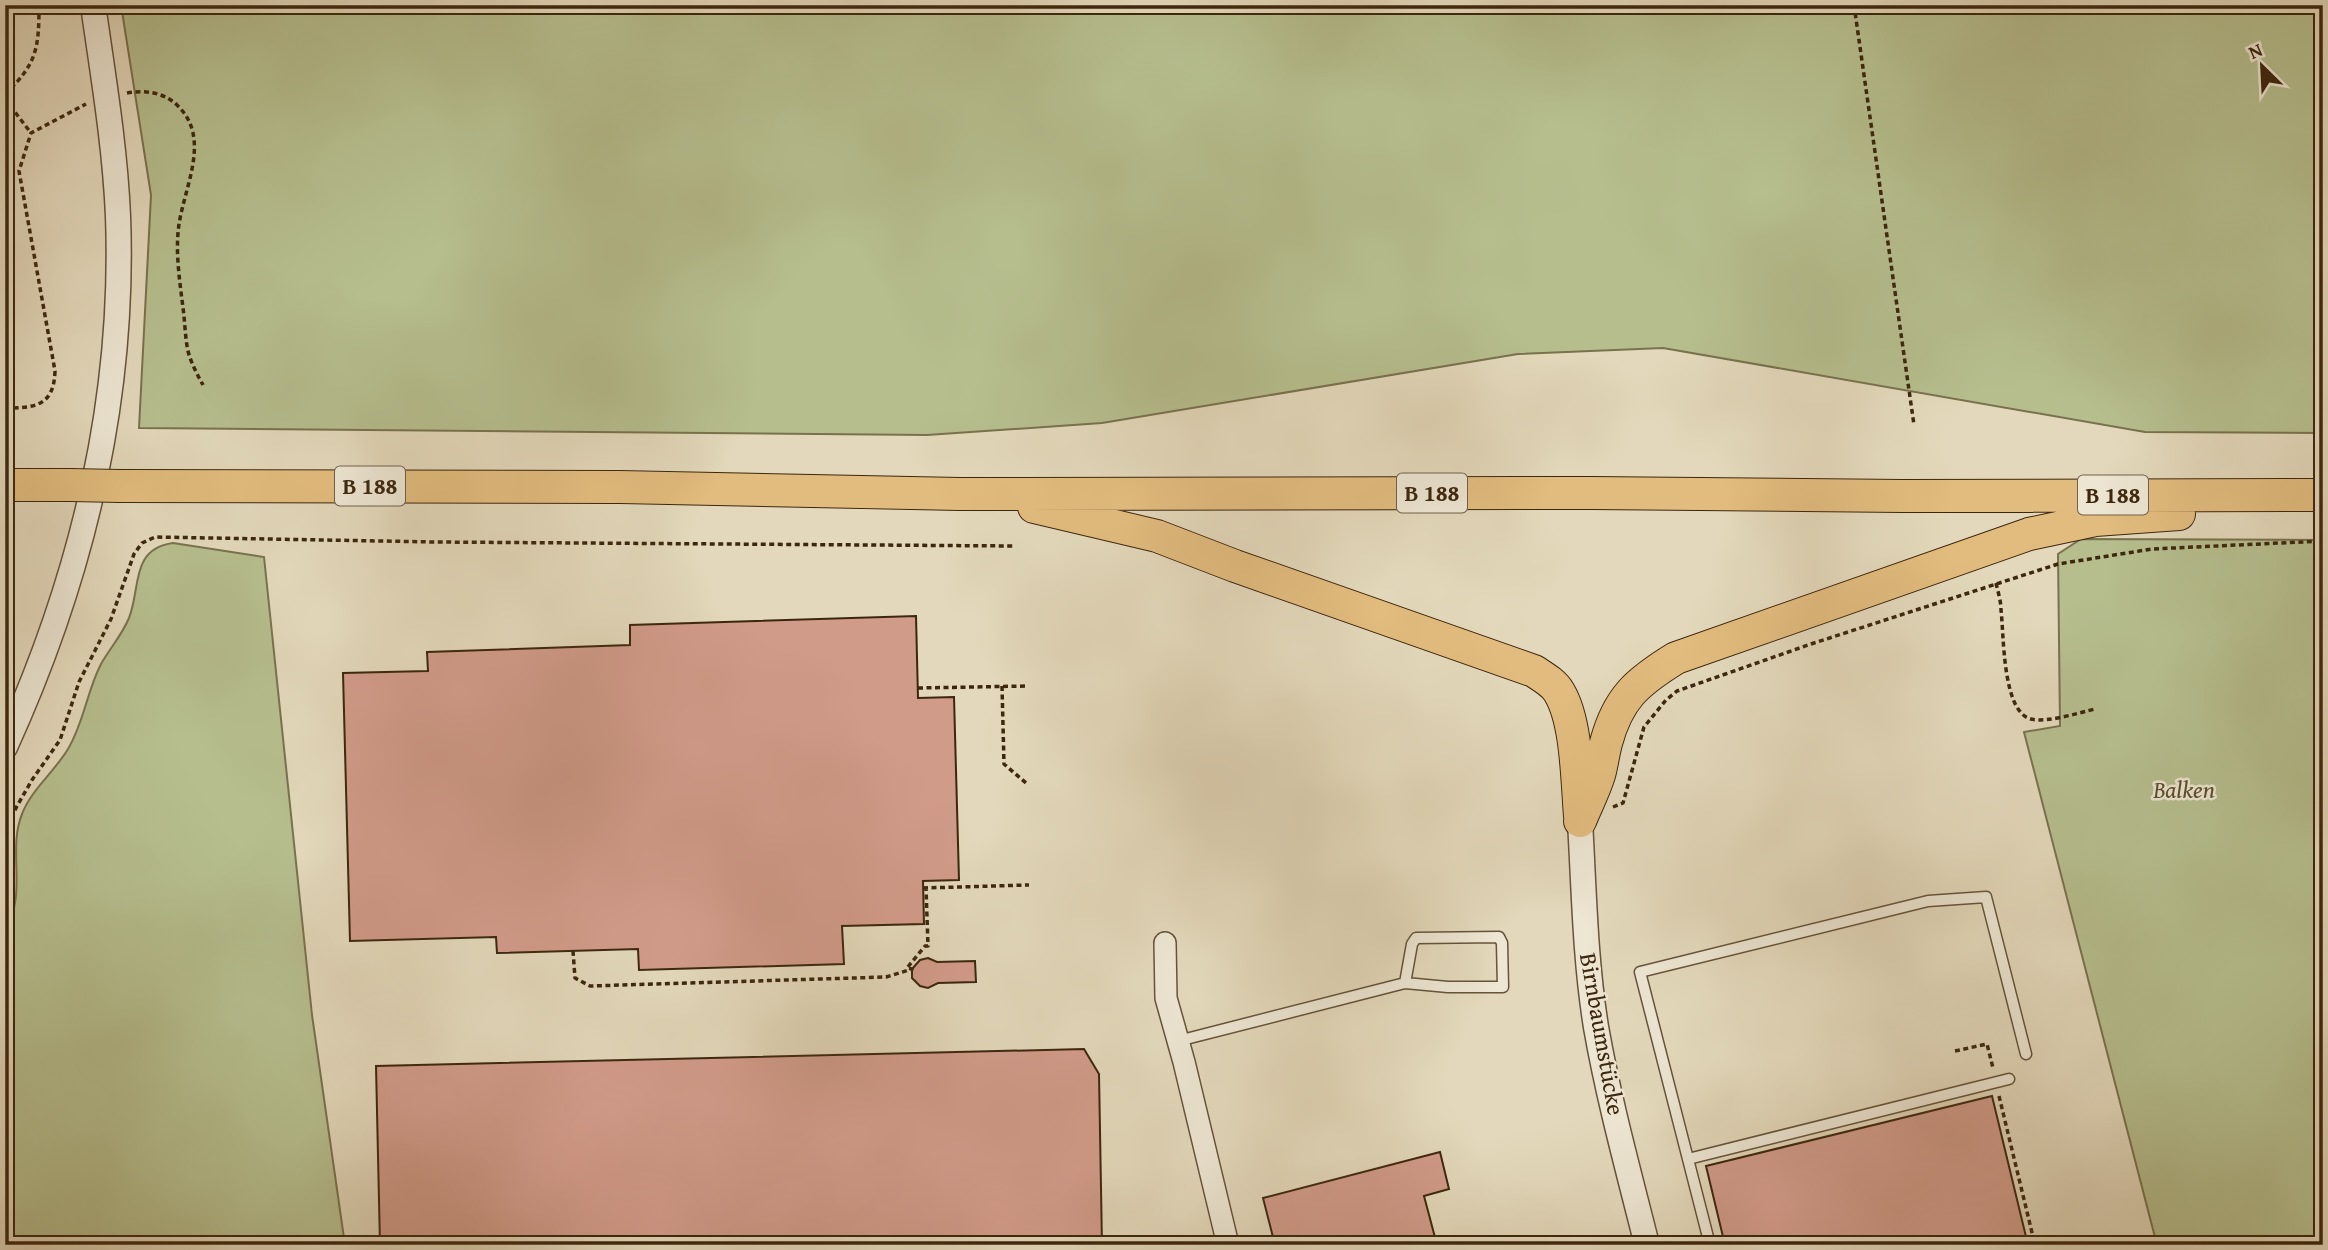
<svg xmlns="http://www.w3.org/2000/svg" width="2328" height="1250" font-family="'Gentium Book Plus',serif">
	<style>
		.green { fill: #b6be8e; stroke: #79724e; stroke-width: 2 }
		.building { fill: #d19b8a; stroke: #3c270e; stroke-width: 2 }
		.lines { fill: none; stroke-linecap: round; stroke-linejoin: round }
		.service-casing { stroke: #665339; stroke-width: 13 }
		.minor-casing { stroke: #665339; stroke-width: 24 }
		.tertiary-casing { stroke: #665339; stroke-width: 27 }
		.primary-casing { stroke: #3c270e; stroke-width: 34 }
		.path { stroke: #3c270e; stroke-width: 3.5; stroke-dasharray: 5 3.5; stroke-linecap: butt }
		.service { stroke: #ede6d3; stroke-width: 10 }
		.minor { stroke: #ede6d3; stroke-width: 21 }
		.tertiary { stroke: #ede6d3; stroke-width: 24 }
		.primary { stroke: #e2bc7e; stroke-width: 32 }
		.primary-bridge-casing { stroke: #3c270e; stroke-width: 34; stroke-linecap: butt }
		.primary-bridge { stroke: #e2bc7e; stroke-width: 32 }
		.labels { text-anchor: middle; stroke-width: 5; stroke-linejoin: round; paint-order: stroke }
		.shield { fill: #ede6d3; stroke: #716049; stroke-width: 2 }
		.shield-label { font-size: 23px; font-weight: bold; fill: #3c270e }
		.park-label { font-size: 24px; font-style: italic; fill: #5a4d2e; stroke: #ede6d3 }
		.street-label { font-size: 24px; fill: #3c270e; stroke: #ede6d3 }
	</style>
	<rect width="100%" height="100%" fill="#e3d8bb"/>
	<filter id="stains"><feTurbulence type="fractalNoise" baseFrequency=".00286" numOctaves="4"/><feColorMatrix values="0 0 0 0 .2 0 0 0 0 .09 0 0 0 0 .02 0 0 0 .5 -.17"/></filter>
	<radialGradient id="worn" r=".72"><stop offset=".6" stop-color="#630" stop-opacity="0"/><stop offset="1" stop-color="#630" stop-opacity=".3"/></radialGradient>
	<path class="green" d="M121 5H2323V433L2145 432 1663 348 1518 354 1102 423 927 435 139 428 151 195Z
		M2081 539 2323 540V1245H2157L2024 732 2060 726 2058 554Z
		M173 543 264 557 312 1015 345 1245H5V929C28 894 7 851 22 814 31 790 55 771 68 749 84 722 87 691 101 664 110 648 122 635 129 618 141 588 130 549 173 543Z"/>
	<path class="building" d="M916 616 918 698 954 697 959 880 923 881 924 924 842 926 844 964 639 970 638 949 497 953 496 937 350 941 343 673 428 671 427 652 630 645V625Z
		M928 958 937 962 975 961 976 982 938 983 928 988 920 986 912 978V969L920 960Z
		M1084 1049 1099 1074 1102 1245H380L376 1066Z
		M1992 1096 2028 1245H1725L1706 1166Z
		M1440 1152 1449 1189 1424 1196 1437 1245H1275L1263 1198Z"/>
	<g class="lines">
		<g class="service-casing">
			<path id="service" d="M1178 1041 1405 983 1448 987H1503L1502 943 1499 937 1416 938 1412 944 1405 983
				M1688 1159 1640 972 1928 901 1986 897 2026 1054
				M1710 1245 1688 1159 2009 1079"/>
		</g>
		<g class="minor-casing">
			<path id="minor" d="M1165 943 1166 998 1184 1062 1228 1245"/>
		</g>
		<g class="tertiary-casing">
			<path id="tertiary" d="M5 747C82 578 125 402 118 216 115 146 103 75 93 5
				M1580 821C1584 890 1585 959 1596 1027 1609 1101 1629 1173 1647 1245"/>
		</g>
		<g class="primary-casing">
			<path id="primary" d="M5 485H70
				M120 486 620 487 960 494 1592 493 1903 496 2323 495
				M1034 507 1157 536 1235 566 1534 671C1543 677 1554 683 1559 692 1577 721 1577 781 1580 816
				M1580 821C1586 806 1594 791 1599 775 1602 765 1603 754 1606 743 1618 698 1637 682 1676 658L2029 534 2095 520 2179 514"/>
		</g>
		<path class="path" d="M1854 5 1914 425
			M127 93C145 90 163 92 177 105 214 140 181 191 178 233 176 258 180 283 183 308 185 322 185 337 188 351 191 363 197 374 203 385
			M5 94C37 64 39 48 39 5
			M5 99 31 133
			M5 408C35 408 54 406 55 371L19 171 31 133 86 104
			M1996 583C1998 592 2001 601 2001 610 2004 634 2002 712 2031 719 2047 723 2078 713 2095 709
			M1002 686 1004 764 1026 783
			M918 688 1027 686
			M1613 807 1623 803 1644 727 1666 700 1677 691 1811 644 2058 564 2152 549 2323 541
			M5 868 7 827 17 806 32 780 60 740 79 682 111 619 134 554 142 543 155 537 436 542 1015 546
			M923 888 1029 885
			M573 951 575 978 590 986 886 977 912 969 907 968 925 946H928L926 888
			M1955 1051 1987 1044 1993 1068
			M1999 1096 2035 1245"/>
		<use href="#service" class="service"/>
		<use href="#minor" class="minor"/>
		<use href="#tertiary" class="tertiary"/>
		<use href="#primary" class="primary"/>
		<g class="primary-bridge-casing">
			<path id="primary-bridge" d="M70 485 120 486"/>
		</g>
		<use href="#primary-bridge" class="primary-bridge"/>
	</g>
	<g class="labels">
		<g class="shield">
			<rect x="335" y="466.5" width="70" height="39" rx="5"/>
			<rect x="1397" y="473.5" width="70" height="39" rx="5"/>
			<rect x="2078" y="475.5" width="70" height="39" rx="5"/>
		</g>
		<g class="shield-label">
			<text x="370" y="494">B 188</text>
			<text x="1432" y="501">B 188</text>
			<text x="2113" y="503">B 188</text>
		</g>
		<g class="park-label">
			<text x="2184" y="798">Balken</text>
		</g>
		<g class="street-label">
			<text transform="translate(1602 1034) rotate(80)" y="8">Birnbaumstücke</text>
		</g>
	</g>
	<rect width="2328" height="1250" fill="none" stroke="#e3d8bb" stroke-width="28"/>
	<rect x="7" y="7" width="2314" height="1236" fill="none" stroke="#3c270e" stroke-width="3.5"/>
	<rect x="14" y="14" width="2300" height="1222" fill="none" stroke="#3c270e" stroke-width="2"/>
	<g transform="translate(2262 66) rotate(336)" stroke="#ede6d3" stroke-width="5" paint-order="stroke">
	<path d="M0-5L12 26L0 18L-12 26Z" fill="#3c270e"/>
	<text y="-10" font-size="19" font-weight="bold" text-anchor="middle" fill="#3c270e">N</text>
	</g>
	<rect width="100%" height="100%" filter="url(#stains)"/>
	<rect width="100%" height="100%" fill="url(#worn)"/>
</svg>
